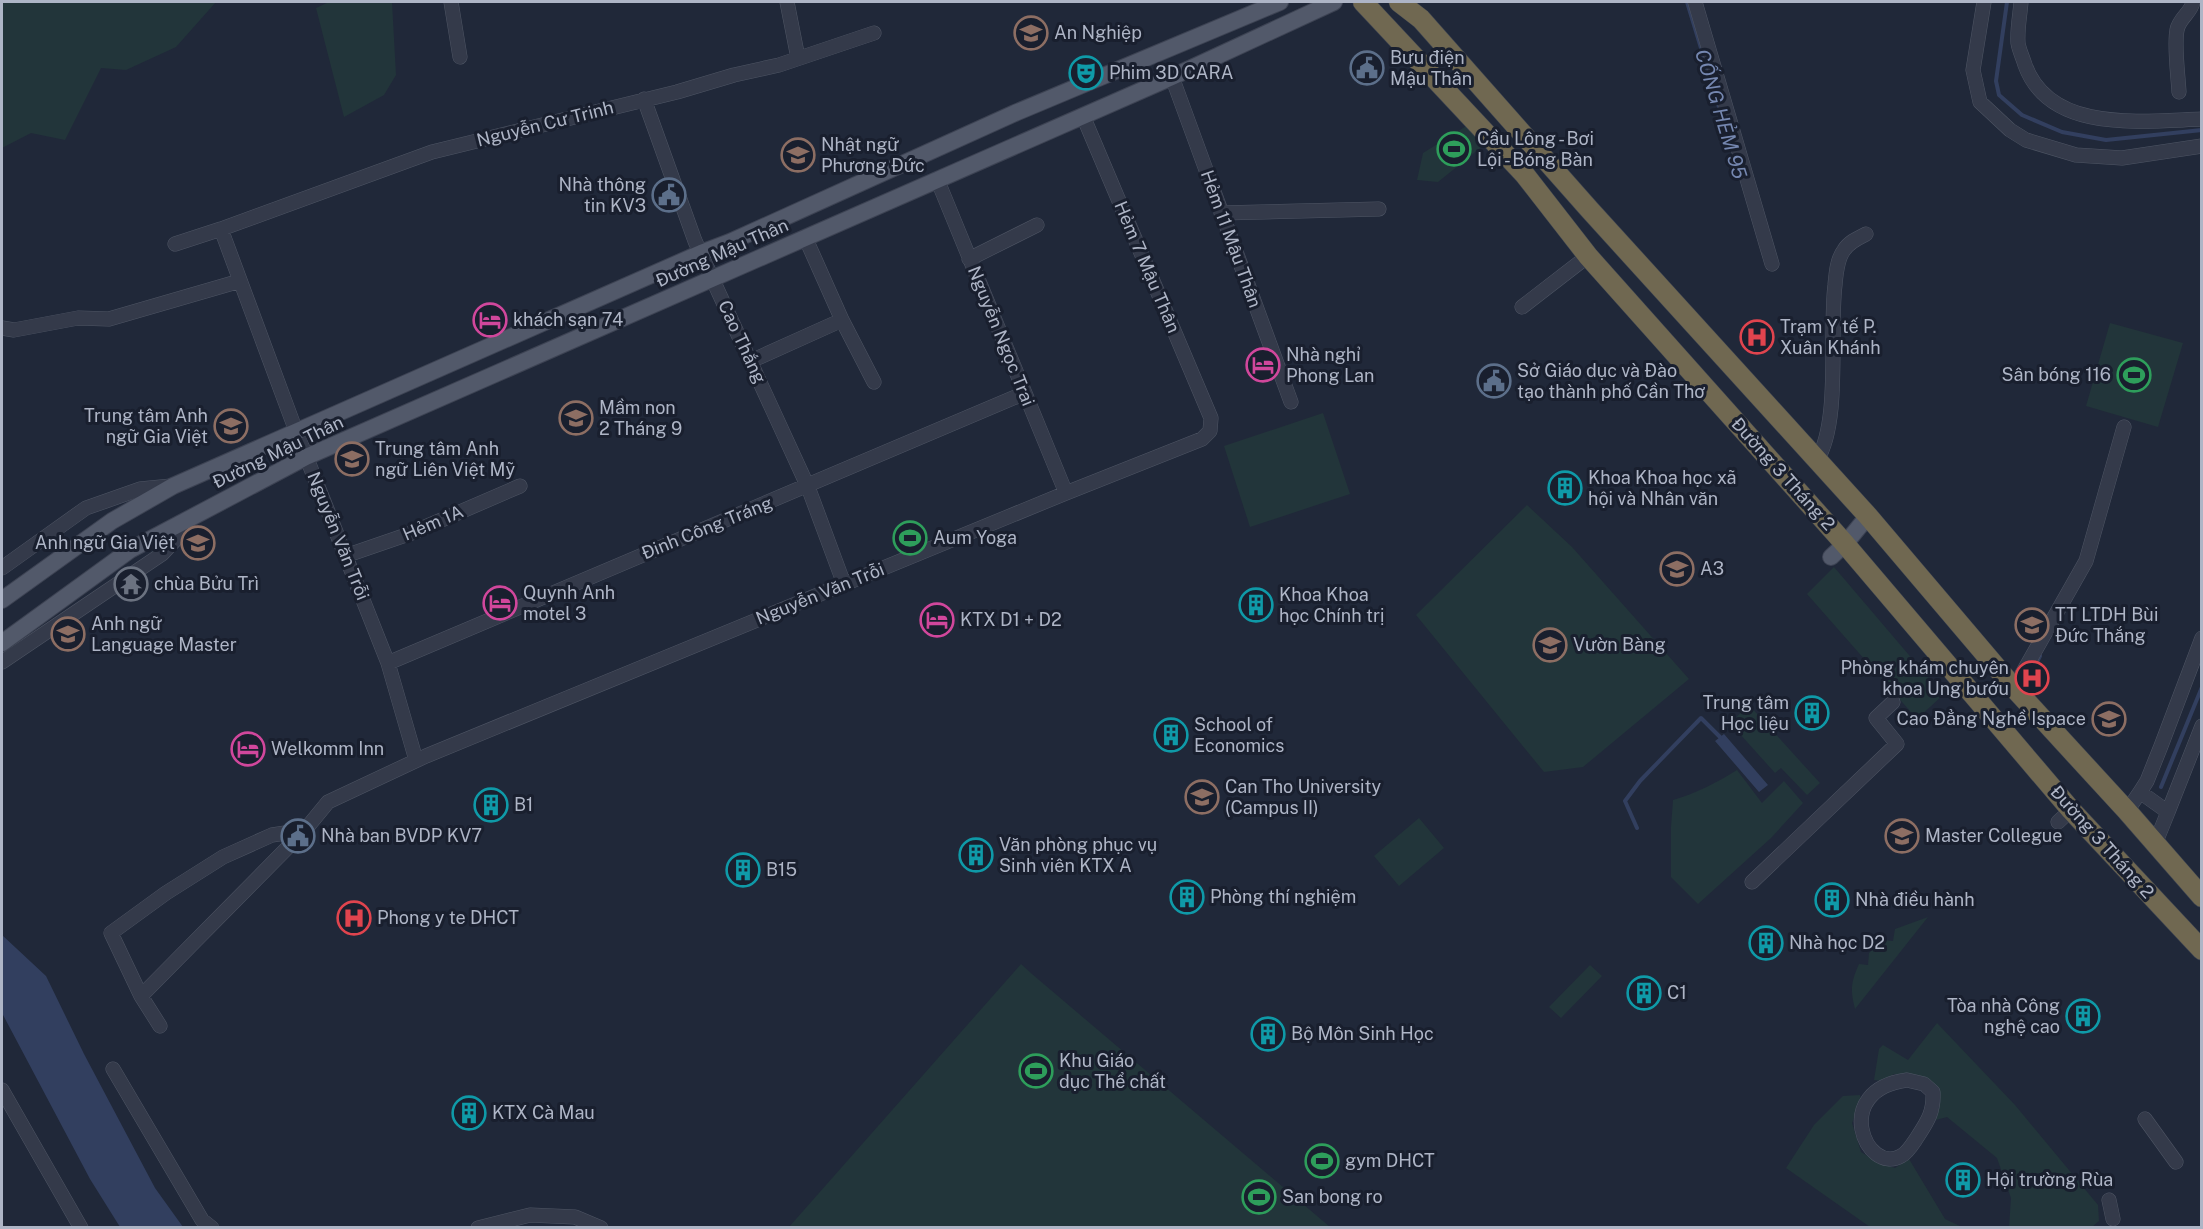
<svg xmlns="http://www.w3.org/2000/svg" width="2203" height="1229" font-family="'Public Sans',sans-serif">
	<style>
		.medical { fill: #302c3b }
		.green { fill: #22353a }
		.water { fill: #323f5f }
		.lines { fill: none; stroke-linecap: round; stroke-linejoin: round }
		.stream { stroke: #323f5f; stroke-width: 4 }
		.minor-casing { stroke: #4e5564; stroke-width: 15 }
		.major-casing { stroke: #3d4353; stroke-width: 18 }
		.highway-casing { stroke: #3b4251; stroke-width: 21 }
		.minor { stroke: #343a4a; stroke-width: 14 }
		.major { stroke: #52596a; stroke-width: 16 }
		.highway { stroke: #706851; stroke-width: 20 }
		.labels { text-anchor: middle; stroke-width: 6; stroke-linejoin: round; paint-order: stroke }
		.poi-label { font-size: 18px; fill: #aeb5c6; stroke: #191f2e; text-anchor: start }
		.street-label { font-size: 18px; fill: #aeb5c6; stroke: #191f2e }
		.water-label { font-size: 20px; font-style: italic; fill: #7587b0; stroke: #191f2e }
	</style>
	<rect width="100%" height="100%" fill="#202839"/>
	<path class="medical" d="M354 900 371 919 353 935 336 916Z"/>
	<path class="green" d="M2 2H216L176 47 126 70 101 68 65 140 31 133 2 148Z
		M329 2H392L396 75 384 95 344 117 316 8Z
		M1468 125 1484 145 1438 182 1417 180 1423 153Z
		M2110 323 2183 343 2158 427 2086 406Z
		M1323 413 1350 494 1250 527 1224 446Z
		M1527 505 1572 547 1689 679 1583 767 1544 772 1416 615Z
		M1834 567 1943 695 1917 719 1807 594Z
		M1749 705 1820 783 1807 795 1781 768 1775 773 1730 723Z
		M1737 770 1762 803 1784 781 1803 803 1771 838 1698 904 1671 877V827L1673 800C1697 793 1716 783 1737 770Z
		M1419 818 1444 848 1399 886 1374 856Z
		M1928 917 1855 1009C1850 990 1851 982 1859 964L1868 965 1869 953 1882 940 1893 941 1895 929Z
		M1021 964 1032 974 1330 1227H789Z
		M1590 965 1602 976 1561 1018 1549 1007Z
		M1937 1023 2015 1105 2098 1205 2099 1221 2092 1227H2009L2011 1198 1997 1158 1947 1117 1932 1121 1936 1107 1920 1076 1894 1074 1882 1081 1874 1080 1879 1049 1883 1045 1908 1060Z
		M1860 1095 1861 1100 1852 1123 1861 1152 1877 1162 1895 1168 1909 1159 1945 1219 1962 1227H1870L1786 1168 1814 1125 1843 1096Z"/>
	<path class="water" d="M1724 734 1768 785 1759 792 1715 741Z
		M2 935 46 976 84 1054 155 1188 183 1227H120L90 1179 2 1013Z"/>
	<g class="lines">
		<path class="stream" d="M1687 2 1721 114
			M2007 2 1996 81 1999 95 2022 115 2062 132 2106 140 2202 130
			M2026 684 2040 656
			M2161 787 2202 687
			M1637 828 1625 801 1640 781 1701 718 1720 737"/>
		<g class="minor-casing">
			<path id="minor" d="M451 2 460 57
				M787 2 798 58
				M1695 2 1772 264
				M1984 2 1973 70 1980 102 2010 130 2026 140 2076 155 2122 158 2202 146
				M2021 2C2020 15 2017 30 2018 43 2019 50 2023 58 2025 65 2050 134 2143 121 2202 119
				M1172 77 1291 402
				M2179 92C2178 74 2174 46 2177 30 2179 18 2191 13 2193 2
				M644 99 695 241 808 487 844 584
				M937 179 1066 493
				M1221 213 1379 209
				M221 229 296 431 388 663 416 760
				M805 237 842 320 874 382
				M175 244 221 229 432 152 677 92 734 75 779 65 874 33
				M969 259 1037 225
				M1522 307 1588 256
				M2 328 14 330 78 318 109 319 240 281
				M751 361 842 320
				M1817 460C1841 421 1829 333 1835 285 1836 274 1837 259 1844 250 1849 242 1858 238 1866 234
				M345 556 409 534 520 486
				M2 568 86 508 140 489 171 486
				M2 662 162 554 177 538 183 521
				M388 663 1025 393
				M2014 688 2086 561 2124 427
				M2140 792 2147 781 2161 746 2202 638
				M2127 811 2140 792 2168 812 2155 844
				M2168 812 2202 726
				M2058 822 2071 810
				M305 830 272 835 223 857 166 893 111 933 141 996 305 830 328 802 426 756 1066 493 1202 439 1210 431 1211 418 1083 116
				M1752 882 1897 744 1876 718 1893 702
				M141 996 160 1026
				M113 1069 202 1220 212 1228
				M1907 1080 1924 1084 1933 1092C1934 1113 1927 1122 1916 1139 1912 1145 1907 1153 1901 1156 1866 1176 1830 1090 1907 1080Z
				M2 1090 81 1228
				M2145 1119 2176 1162
				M2109 1200 2113 1219
				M478 1228 530 1215 575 1217 601 1228"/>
		</g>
		<g class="major-casing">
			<path id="major" d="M1831 557 1845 544 1868 516
				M2 600 112 521 173 486 701 253 730 242 1015 113 1280 2
				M2 643 130 550 306 457 1172 77 1334 2"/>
		</g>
		<g class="highway-casing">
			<path id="highway" d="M1363 2 1525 175 1588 256 1845 544 2071 810 2202 950
				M1399 2 1421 19 1589 209 1868 516 2014 688 2127 811 2202 897"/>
		</g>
		<use href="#minor" class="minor"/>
		<use href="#major" class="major"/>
		<use href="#highway" class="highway"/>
	</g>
	<defs>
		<g id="school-ring" transform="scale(1.725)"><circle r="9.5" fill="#191f2e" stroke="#8d6e63" stroke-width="1.5"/><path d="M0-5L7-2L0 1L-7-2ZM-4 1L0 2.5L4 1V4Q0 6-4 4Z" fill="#8d6e63"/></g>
		<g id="civic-ring" transform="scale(1.725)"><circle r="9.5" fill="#191f2e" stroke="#5c6f8a" stroke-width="1.5"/><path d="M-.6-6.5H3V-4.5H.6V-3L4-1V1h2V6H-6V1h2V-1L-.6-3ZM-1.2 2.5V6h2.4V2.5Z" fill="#5c6f8a"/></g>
		<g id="theatre-ring" transform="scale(1.725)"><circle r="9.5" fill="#191f2e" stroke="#0f9aa8" stroke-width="1.5"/><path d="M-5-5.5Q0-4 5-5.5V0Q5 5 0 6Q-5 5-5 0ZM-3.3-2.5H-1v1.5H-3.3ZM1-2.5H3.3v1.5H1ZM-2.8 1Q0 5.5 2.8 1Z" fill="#0f9aa8"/></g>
		<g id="stadium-ring" transform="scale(1.725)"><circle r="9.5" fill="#191f2e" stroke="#2e9e5b" stroke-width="1.5"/><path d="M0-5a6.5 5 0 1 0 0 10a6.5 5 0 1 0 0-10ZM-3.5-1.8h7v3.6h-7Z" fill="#2e9e5b"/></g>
		<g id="hotel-ring" transform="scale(1.725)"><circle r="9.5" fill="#191f2e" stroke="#d1479c" stroke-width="1.5"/><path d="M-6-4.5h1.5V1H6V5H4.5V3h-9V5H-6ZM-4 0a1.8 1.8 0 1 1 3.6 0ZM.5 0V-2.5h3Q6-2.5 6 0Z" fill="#d1479c"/></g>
		<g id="hospital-ring" transform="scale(1.725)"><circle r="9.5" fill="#191f2e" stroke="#e0444e" stroke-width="1.5"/><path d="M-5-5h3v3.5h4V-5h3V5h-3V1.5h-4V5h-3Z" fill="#e0444e"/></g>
		<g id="building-ring" transform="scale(1.725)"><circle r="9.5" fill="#191f2e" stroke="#0f9aa8" stroke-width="1.5"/><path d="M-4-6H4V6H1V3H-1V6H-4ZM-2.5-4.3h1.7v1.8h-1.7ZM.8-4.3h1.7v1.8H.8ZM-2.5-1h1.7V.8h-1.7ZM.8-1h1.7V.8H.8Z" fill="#0f9aa8"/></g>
		<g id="temple-ring" transform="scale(1.725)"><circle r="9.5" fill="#191f2e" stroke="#6b7280" stroke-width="1.5"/><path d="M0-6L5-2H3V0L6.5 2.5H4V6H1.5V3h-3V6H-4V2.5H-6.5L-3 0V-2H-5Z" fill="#6b7280"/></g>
		<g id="university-ring" transform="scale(1.725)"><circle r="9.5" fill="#191f2e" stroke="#8d6e63" stroke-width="1.5"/><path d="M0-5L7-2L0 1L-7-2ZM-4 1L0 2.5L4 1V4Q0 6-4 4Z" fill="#8d6e63"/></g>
	</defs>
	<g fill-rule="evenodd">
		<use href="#school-ring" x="1031" y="33"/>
		<use href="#civic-ring" x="1367" y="68"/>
		<use href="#theatre-ring" x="1086" y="73"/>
		<use href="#stadium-ring" x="1454" y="149"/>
		<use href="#school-ring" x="798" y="155"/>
		<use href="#civic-ring" x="669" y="195"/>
		<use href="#hotel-ring" x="490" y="320"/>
		<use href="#hospital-ring" x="1757" y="337"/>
		<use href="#hotel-ring" x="1263" y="365"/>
		<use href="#stadium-ring" x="2134" y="375"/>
		<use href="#civic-ring" x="1494" y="381"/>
		<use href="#school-ring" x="576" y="418"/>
		<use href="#school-ring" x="231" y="426"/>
		<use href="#school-ring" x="352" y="459"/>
		<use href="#building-ring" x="1565" y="488"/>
		<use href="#stadium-ring" x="910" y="538"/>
		<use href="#school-ring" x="198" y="543"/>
		<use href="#school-ring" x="1677" y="569"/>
		<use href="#temple-ring" x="131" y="584"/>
		<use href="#hotel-ring" x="500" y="603"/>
		<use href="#building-ring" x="1256" y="605"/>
		<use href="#hotel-ring" x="937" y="620"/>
		<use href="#school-ring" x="2032" y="625"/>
		<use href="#school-ring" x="68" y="634"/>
		<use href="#school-ring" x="1550" y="645"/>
		<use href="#hospital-ring" x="2032" y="678"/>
		<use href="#building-ring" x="1812" y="713"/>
		<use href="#school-ring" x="2109" y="719"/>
		<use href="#building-ring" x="1171" y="735"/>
		<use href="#hotel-ring" x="248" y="749"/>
		<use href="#university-ring" x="1202" y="797"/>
		<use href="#building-ring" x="491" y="805"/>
		<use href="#civic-ring" x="298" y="836"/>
		<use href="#university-ring" x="1902" y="836"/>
		<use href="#building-ring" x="976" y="855"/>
		<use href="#building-ring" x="743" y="870"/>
		<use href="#building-ring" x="1187" y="897"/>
		<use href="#building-ring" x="1832" y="900"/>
		<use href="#hospital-ring" x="354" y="918"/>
		<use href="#building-ring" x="1766" y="943"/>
		<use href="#building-ring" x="1644" y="993"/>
		<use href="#building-ring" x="2083" y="1016"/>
		<use href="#building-ring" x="1268" y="1034"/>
		<use href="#stadium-ring" x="1036" y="1071"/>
		<use href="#building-ring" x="469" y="1113"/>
		<use href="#stadium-ring" x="1322" y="1161"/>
		<use href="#building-ring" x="1963" y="1180"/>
		<use href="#stadium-ring" x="1259" y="1197"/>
	</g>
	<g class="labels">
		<g class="poi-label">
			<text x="1054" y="39">An Nghiệp</text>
			<text x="1390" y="64">Bưu điện<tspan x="1390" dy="21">Mậu Thân</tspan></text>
			<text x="1109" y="79">Phim 3D CARA</text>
			<text x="1477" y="145">Cầu Lông - Bơi<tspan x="1477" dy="21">Lội - Bóng Bàn</tspan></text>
			<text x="821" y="151">Nhật ngữ<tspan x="821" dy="21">Phương Đức</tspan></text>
			<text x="646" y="191" text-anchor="end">Nhà thông<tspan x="646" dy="21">tin KV3</tspan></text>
			<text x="513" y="326">khách sạn 74</text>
			<text x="1780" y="333">Trạm Y tế P.<tspan x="1780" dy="21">Xuân Khánh</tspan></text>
			<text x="1286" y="361">Nhà nghỉ<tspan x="1286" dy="21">Phong Lan</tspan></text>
			<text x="1517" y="377">Sở Giáo dục và Đào<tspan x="1517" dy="21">tạo thành phố Cần Thơ</tspan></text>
			<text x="2111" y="381" text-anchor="end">Sân bóng 116</text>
			<text x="599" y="414">Mầm non<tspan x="599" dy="21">2 Tháng 9</tspan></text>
			<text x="208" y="422" text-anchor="end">Trung tâm Anh<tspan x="208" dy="21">ngữ Gia Việt</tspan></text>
			<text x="375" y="455">Trung tâm Anh<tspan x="375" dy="21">ngữ Liên Việt Mỹ</tspan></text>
			<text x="1588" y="484">Khoa Khoa học xã<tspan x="1588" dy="21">hội và Nhân văn</tspan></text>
			<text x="933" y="544">Aum Yoga</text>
			<text x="175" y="549" text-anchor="end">Anh ngữ Gia Việt</text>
			<text x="1700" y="575">A3</text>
			<text x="154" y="590">chùa Bửu Trì</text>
			<text x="523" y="599">Quynh Anh<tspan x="523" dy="21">motel 3</tspan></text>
			<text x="1279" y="601">Khoa Khoa<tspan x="1279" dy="21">học Chính trị</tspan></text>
			<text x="2055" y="621">TT LTDH Bùi<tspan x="2055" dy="21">Đức Thắng</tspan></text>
			<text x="960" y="626">KTX D1 + D2</text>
			<text x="91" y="630">Anh ngữ<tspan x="91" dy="21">Language Master</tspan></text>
			<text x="1573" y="651">Vườn Bàng</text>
			<text x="2009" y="674" text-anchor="end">Phòng khám chuyên<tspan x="2009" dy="21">khoa Ung bướu</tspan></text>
			<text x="1789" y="709" text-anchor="end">Trung tâm<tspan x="1789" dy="21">Học liệu</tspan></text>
			<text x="2086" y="725" text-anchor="end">Cao Đẳng Nghề Ispace</text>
			<text x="1194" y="731">School of<tspan x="1194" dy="21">Economics</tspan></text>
			<text x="271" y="755">Welkomm Inn</text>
			<text x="1225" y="793">Can Tho University<tspan x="1225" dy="21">(Campus II)</tspan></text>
			<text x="514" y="811">B1</text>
			<text x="321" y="842">Nhà ban BVDP KV7</text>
			<text x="1925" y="842">Master Collegue</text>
			<text x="999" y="851">Văn phòng phục vụ<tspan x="999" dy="21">Sinh viên KTX A</tspan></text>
			<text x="766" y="876">B15</text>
			<text x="1210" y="903">Phòng thí nghiệm</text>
			<text x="1855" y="906">Nhà điều hành</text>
			<text x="377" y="924">Phong y te DHCT</text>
			<text x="1789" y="949">Nhà học D2</text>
			<text x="1667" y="999">C1</text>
			<text x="2060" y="1012" text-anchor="end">Tòa nhà Công<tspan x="2060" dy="21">nghệ cao</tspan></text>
			<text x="1291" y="1040">Bộ Môn Sinh Học</text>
			<text x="1059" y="1067">Khu Giáo<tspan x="1059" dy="21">dục Thể chất</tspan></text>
			<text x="492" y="1119">KTX Cà Mau</text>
			<text x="1345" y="1167">gym DHCT</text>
			<text x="1986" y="1186">Hội trường Rùa</text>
			<text x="1282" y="1203">San bong ro</text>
		</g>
		<g class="street-label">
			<text transform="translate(545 124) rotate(-14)" y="6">Nguyễn Cư Trinh</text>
			<text transform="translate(1231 239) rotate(70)" y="6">Hẻm 11 Mậu Thân</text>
			<text transform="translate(722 253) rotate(-24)" y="6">Đường Mậu Thân</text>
			<text transform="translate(1147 267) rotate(67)" y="6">Hẻm 7 Mậu Thân</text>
			<text transform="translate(1001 336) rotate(68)" y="6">Nguyễn Ngọc Trai</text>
			<text transform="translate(742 342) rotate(65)" y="6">Cao Thắng</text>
			<text transform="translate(278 452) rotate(-26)" y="6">Đường Mậu Thân</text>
			<text transform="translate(1783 474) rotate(48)" y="6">Đường 3 Tháng 2</text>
			<text transform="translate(433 523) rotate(-23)" y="6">Hẻm 1A</text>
			<text transform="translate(707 528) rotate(-22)" y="6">Đinh Công Tráng</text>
			<text transform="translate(338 536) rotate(68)" y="6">Nguyễn Văn Trỗi</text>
			<text transform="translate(820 594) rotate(-22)" y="6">Nguyễn Văn Trỗi</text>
			<text transform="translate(2102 842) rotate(48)" y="6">Đường 3 Tháng 2</text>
		</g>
		<g class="water-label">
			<text transform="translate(1721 114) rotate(73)" y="7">CỐNG HẺM 95</text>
		</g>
	</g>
	<rect width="2203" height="1229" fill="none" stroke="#aeb5c6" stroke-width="6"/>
</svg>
